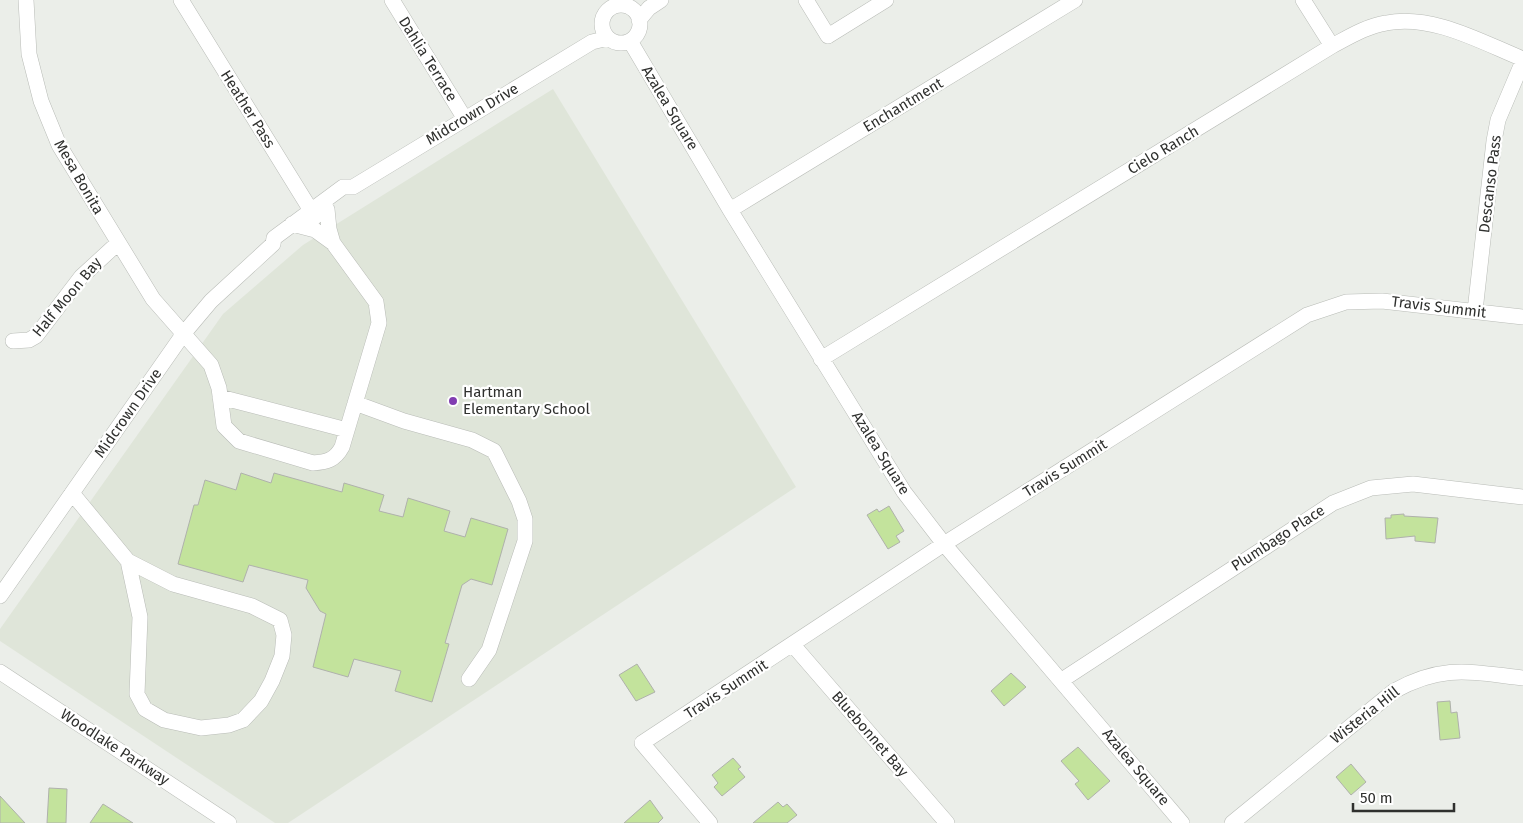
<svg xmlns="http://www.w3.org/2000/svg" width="1523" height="823" font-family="'Fira Sans',sans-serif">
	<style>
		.built { fill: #dfe5d9 }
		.building { fill: #c3e39c; stroke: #afb1ac }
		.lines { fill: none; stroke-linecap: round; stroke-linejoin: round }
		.minor-casing { stroke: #b9bcb7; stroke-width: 16 }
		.minor { stroke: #fff; stroke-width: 15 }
		.poi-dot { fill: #813db1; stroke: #fff; stroke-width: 2 }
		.labels { text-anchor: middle; stroke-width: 4.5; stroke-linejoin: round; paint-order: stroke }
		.street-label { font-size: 15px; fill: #2f302e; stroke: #fff }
		.poi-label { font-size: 15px; fill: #2f302e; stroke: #fff; text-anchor: start }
	</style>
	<rect width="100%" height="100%" fill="#ebeee9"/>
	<path class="built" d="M553 89 796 487 288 823H275L0 641V629L223 314 303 245Z"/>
	<path class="building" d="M241 473 271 483 274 473 342 492 344 483 384 495 379 511 403 517 408 498 450 511 444 531 465 537 471 518 508 529 492 585 471 579 462 585 445 643 449 644 432 702 395 691 401 671 354 659 348 677 313 667 326 614 320 611 306 588 308 580 249 565 243 582 178 564 194 505H198L205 480 236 490Z
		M889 506 904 531 896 536 900 542 888 549 867 515 877 509 879 512Z
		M1404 514V516L1438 518 1435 543 1415 541V536L1386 539 1385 518H1391V515Z
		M637 664 655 692 636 701 619 675Z
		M1011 673 1026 687 1004 706 991 691Z
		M1450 701 1451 713 1457 712 1460 738 1440 740 1437 702Z
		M1078 747 1110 781 1088 800 1075 784 1079 781 1061 761Z
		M733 758 741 767 738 769 745 777 722 796 714 787 718 783 712 775Z
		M1351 764 1366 782 1351 795 1336 777Z
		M49 788 67 789 66 823H47Z
		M0 796 25 823H0Z
		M650 800 663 818 658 823H624Z
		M778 802 783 807 787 804 797 815 787 823H753Z
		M103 804 133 823H90Z"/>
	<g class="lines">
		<g class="minor-casing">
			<path id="minor" d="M26 0 29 54 41 101 59 145 153 299 211 365 219 388 224 426 239 441 313 463C327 462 335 460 342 447L379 323 376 302 333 243 329 229 327 209
				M181 0 315 217
				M392 0 465 119
				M806 0 828 36 886 0
				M1303 0 1332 46
				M602 24a19 19 0 1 1 38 0a19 19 0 1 1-38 0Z
				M639 20 649 8 661 0
				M633 46 730 210 904 492 944 544 1182 823
				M730 210 1075 0
				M292 224 315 230 333 243
				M1475 311 1494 141 1498 120 1523 61
				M13 341 29 340 36 336 81 277 118 243
				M821 359 1332 46C1349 37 1367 26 1386 23 1433 14 1481 42 1523 59
				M220 397 347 430
				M355 403 404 421 472 440 494 451 519 501 525 519V541L489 650 469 679
				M72 493 128 561 140 617 137 694 145 709 164 720 201 728 229 725 243 720 261 701 272 681 282 656 284 635 280 620 252 606 173 584 128 561
				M0 596 184 333 211 301 273 244 274 238 343 187H353L592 42 608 38
				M793 645 947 823
				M0 672 229 823
				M1062 680 1333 503 1371 488 1413 484 1523 497
				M710 823 642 743 944 544 1307 315 1346 302 1382 301 1523 317
				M1232 823 1394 691C1443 664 1470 672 1523 678"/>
		</g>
		<use href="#minor" class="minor"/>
	</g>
	<circle class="poi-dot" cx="453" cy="401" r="5"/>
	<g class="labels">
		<g class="street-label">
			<text transform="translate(428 59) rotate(58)" y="5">Dahlia Terrace</text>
			<text transform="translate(903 105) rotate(-31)" y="5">Enchantment</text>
			<text transform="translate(670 108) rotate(59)" y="5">Azalea Square</text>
			<text transform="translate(248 109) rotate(58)" y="5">Heather Pass</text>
			<text transform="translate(472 114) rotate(-31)" y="5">Midcrown Drive</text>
			<text transform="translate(1163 150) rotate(-31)" y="5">Cielo Ranch</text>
			<text transform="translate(79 177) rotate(60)" y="5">Mesa Bonita</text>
			<text transform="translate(1490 184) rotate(-83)" y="5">Descanso Pass</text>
			<text transform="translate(67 297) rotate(-50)" y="5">Half Moon Bay</text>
			<text transform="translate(1439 307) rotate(7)" y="5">Travis Summit</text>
			<text transform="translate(128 413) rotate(-55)" y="5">Midcrown Drive</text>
			<text transform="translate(881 453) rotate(58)" y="5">Azalea Square</text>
			<text transform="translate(1065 468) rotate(-32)" y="5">Travis Summit</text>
			<text transform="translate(1278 538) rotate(-33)" y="5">Plumbago Place</text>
			<text transform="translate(726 689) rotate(-33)" y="5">Travis Summit</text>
			<text transform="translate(1365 715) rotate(-38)" y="5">Wisteria Hill</text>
			<text transform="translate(870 734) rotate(49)" y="5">Bluebonnet Bay</text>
			<text transform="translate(115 747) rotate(33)" y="5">Woodlake Parkway</text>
			<text transform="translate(1136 767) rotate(50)" y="5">Azalea Square</text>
		</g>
		<g class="poi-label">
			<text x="463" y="397">Hartman<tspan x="463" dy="17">Elementary School</tspan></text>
		</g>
	</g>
	<path d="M1353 803v8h101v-8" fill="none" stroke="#2f302e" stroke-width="2.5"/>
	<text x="1360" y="803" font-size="15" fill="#2f302e" stroke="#ffffff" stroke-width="4" paint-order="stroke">50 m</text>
</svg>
